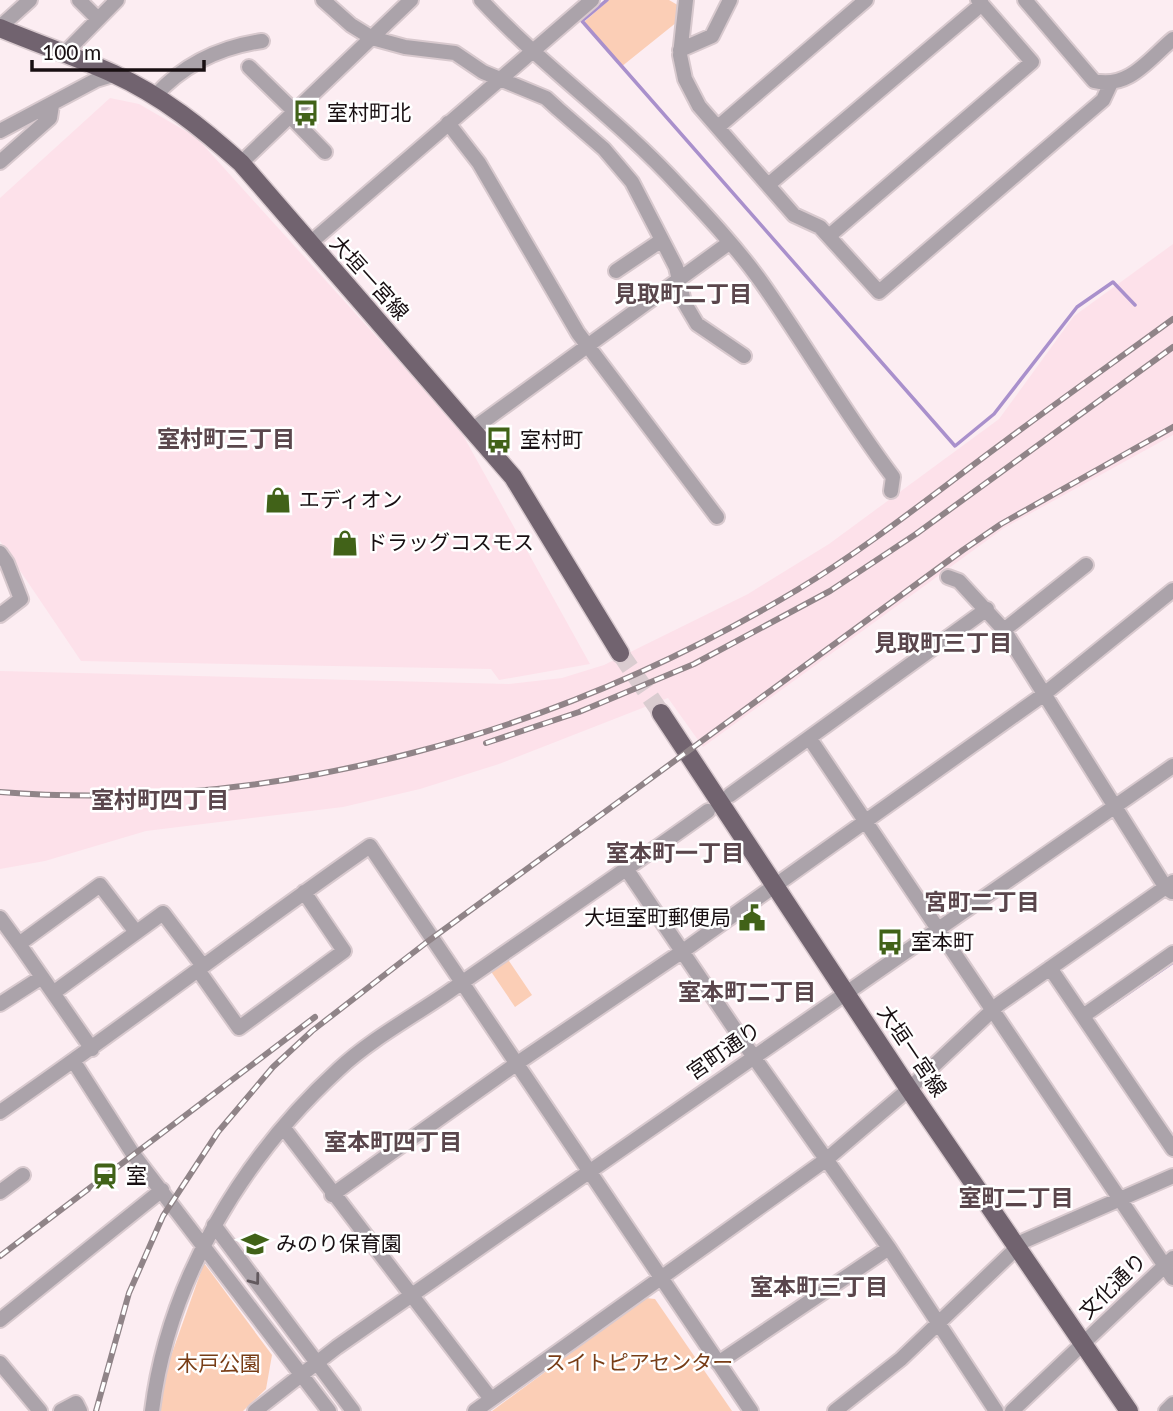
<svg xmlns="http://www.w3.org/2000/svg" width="1173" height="1411" font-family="Lato,'Noto Sans JP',sans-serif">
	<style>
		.built { fill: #fde1ea }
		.green { fill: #fbceb6 }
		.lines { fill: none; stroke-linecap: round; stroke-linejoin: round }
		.stream { stroke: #a990cc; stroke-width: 3.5 }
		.major-tunnel { stroke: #daccd0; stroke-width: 18; stroke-dasharray: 18 9; stroke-linecap: butt }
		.minor-casing { stroke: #d8c9ce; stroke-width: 18 }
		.major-casing { stroke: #d8c9ce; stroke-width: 21 }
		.minor { stroke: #aba3aa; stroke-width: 14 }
		.major { stroke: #71636f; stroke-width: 18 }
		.rail-casing { stroke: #908488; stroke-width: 6 }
		.rail { stroke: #fff; stroke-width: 3.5; stroke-dasharray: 10; stroke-linecap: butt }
		.oneway { stroke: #62595e }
		.labels { text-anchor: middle; stroke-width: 5; stroke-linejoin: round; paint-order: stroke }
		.poi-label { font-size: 21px; fill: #180f12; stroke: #fff; text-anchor: start }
		.street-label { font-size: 21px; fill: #180f12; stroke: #fff }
		.park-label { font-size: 21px; fill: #783d16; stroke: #fff }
		.neighbourhood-label { font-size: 23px; font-weight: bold; fill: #5a464c; stroke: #fff }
	</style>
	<rect width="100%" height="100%" fill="#fcedf2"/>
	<path class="built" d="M110 98 139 104 196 137 459 428 590 664 499 680 491 669 81 661 0 541V198Z
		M1173 244V435L1004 528 703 747 668 698 499 764 420 789 343 807 146 831 45 861 0 869V671L509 684 562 678 604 665 748 594 829 544 999 419 1074 316Z"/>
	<path class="green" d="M609 0H669L681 7 677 22 621 67 584 22Z
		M507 958 532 995 515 1007 490 970Z
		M204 1263 272 1355 266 1389 243 1411H159L166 1370Z
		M646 1298 655 1299 732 1411H492Z"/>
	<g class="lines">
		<path class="stream" d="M607 0 582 21 955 446 994 414 1077 307 1113 282 1135 305
			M1108 1007 1173 962"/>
		<path class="major-tunnel" d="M620 653 661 713"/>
		<g class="minor-casing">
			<path id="minor" d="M79 0 98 19
				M323 0 351 25 372 38 405 47 455 53 483 72 546 98 558 109 604 149 632 182 676 267 684 302 697 324 744 356
				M481 0C543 67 618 119 679 186 708 217 738 249 762 283 807 347 846 415 893 477L891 491
				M686 0 680 55 685 79 699 106 794 215 820 227 879 292 1103 100 1110 85
				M1025 0 1094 81C1129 89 1148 60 1173 39
				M0 27 30 0
				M680 50 712 36 730 0
				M64 54 117 0
				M249 67 295 112
				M155 96C183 65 221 47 262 41
				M290 116 325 152
				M448 123 479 163 578 333 717 517
				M718 127 866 0
				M0 131 96 80 116 74
				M0 162 50 118 52 105
				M241 163 411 0
				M768 185 982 4
				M829 236 1032 62 978 0
				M309 244 592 0
				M616 271 662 240
				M473 429 729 243
				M0 553 7 563 21 599 0 615
				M948 577 959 581 1004 630 1166 888 1172 892
				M1004 630 1086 565
				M810 739 1173 1278
				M730 795 987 609
				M627 870 753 1056 889 1248 996 1411
				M0 918 19 944
				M1050 968 1173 1149
				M198 970 239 1028 344 951 304 892
				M53 993 163 913 203 966
				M0 1004 42 977
				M1083 1016 1173 953
				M92 1049 19 944 100 885 136 932
				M74 1062 133 1154 329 1411
				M0 1112C125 1026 245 933 370 846L751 1411
				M283 1127 491 1399
				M0 1192 23 1175
				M332 1195 516 1064 683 951 1043 695 1173 590
				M214 1225 353 1411
				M0 1320 162 1190
				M0 1363 40 1411
				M718 1363 889 1248
				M61 1411 76 1403 80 1411
				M152 1411C168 1280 243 1157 339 1069 370 1040 412 1017 447 993 534 932 622 873 708 811
				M255 1411 337 1347 1173 766
				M475 1411 827 1159 909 1089 999 1004 1173 882
				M835 1411 901 1359 1024 1241 1173 1176
				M1012 1411 1173 1258
				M1166 1411 1173 1404"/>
		</g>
		<g class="major-casing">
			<path id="major" d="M0 28C38 44 77 57 114 74 162 96 202 128 241 163L513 477 620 653
				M661 713 909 1089 1129 1411"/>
		</g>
		<use href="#minor" class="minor"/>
		<use href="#major" class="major"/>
		<g class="rail-casing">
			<path id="rail" d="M486 743 579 712 694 664 830 591 916 534 1173 347
				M0 792C278 814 560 732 797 590 870 546 936 492 1004 442 1060 400 1117 360 1173 319
				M0 1256 315 1017
				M96 1411 129 1293 163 1216 218 1132 273 1067 312 1031 427 942 963 550 1001 524 1173 427"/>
		</g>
		<use href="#rail" class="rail"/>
	</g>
	<defs><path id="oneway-chevron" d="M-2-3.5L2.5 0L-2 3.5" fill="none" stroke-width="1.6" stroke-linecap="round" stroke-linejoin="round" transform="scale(1.75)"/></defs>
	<use class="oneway" href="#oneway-chevron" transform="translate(255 1280) rotate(53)"/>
	<defs>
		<g id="bus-bare" transform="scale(2.1)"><path d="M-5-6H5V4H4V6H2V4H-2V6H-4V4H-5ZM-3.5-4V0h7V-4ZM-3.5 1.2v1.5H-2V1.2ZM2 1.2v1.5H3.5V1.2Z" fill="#416218" stroke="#fff" stroke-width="2.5" paint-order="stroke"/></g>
		<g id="shop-bare" transform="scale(2.1)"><path d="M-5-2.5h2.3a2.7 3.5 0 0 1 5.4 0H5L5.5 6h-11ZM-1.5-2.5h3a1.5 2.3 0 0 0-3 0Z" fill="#416218" stroke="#fff" stroke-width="2.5" paint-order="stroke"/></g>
		<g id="civic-bare" transform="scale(2.1)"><path d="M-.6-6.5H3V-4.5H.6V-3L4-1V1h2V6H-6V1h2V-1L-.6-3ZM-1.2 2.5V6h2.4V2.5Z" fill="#416218" stroke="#fff" stroke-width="2.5" paint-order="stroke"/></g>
		<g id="station-bare" transform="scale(2.1)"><path d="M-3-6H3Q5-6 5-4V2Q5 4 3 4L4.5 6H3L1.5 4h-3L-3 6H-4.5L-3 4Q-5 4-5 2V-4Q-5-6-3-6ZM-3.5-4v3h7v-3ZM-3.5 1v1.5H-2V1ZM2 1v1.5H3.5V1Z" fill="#416218" stroke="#fff" stroke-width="2.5" paint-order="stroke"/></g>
		<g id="school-bare" transform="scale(2.1)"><path d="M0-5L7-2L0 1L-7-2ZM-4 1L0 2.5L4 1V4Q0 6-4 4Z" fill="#416218" stroke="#fff" stroke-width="2.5" paint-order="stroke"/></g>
	</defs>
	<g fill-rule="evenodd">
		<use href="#bus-bare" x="306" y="113"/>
		<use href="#bus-bare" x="499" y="440"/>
		<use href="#shop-bare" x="278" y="500"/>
		<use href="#shop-bare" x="345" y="543"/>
		<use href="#civic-bare" x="752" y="918"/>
		<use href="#bus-bare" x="890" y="942"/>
		<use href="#station-bare" x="105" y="1176"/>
		<use href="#school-bare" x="255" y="1244"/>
	</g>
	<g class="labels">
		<g class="poi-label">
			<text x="327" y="120">室村町北</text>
			<text x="520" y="447">室村町</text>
			<text x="299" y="507">エディオン</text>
			<text x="366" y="550">ドラッグコスモス</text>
			<text x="731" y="925" text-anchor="end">大垣室町郵便局</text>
			<text x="911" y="949">室本町</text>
			<text x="126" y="1183">室</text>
			<text x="276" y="1251">みのり保育園</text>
		</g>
		<g class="street-label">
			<text transform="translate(369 278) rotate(48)" y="7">大垣一宮線</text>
			<text transform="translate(724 1051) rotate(-35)" y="7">宮町通り</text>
			<text transform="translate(912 1051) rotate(56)" y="7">大垣一宮線</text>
			<text transform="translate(1113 1286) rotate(-44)" y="7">文化通り</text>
		</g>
		<g class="park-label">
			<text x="639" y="1370">スイトピアセンター</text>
			<text x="219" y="1371">木戸公園</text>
		</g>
		<g class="neighbourhood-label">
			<text x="683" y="302">見取町二丁目</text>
			<text x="226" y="447">室村町三丁目</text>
			<text x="943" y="651">見取町三丁目</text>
			<text x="160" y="808">室村町四丁目</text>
			<text x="675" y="861">室本町一丁目</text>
			<text x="982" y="910">宮町二丁目</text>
			<text x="747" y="1000">室本町二丁目</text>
			<text x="393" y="1150">室本町四丁目</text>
			<text x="1016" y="1206">室町二丁目</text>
			<text x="819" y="1295">室本町三丁目</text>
		</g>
	</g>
	<path d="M32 60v10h172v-10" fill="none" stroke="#180f12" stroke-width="3.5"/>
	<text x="42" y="60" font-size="21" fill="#180f12" stroke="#ffffff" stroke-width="5" paint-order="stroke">100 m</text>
</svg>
